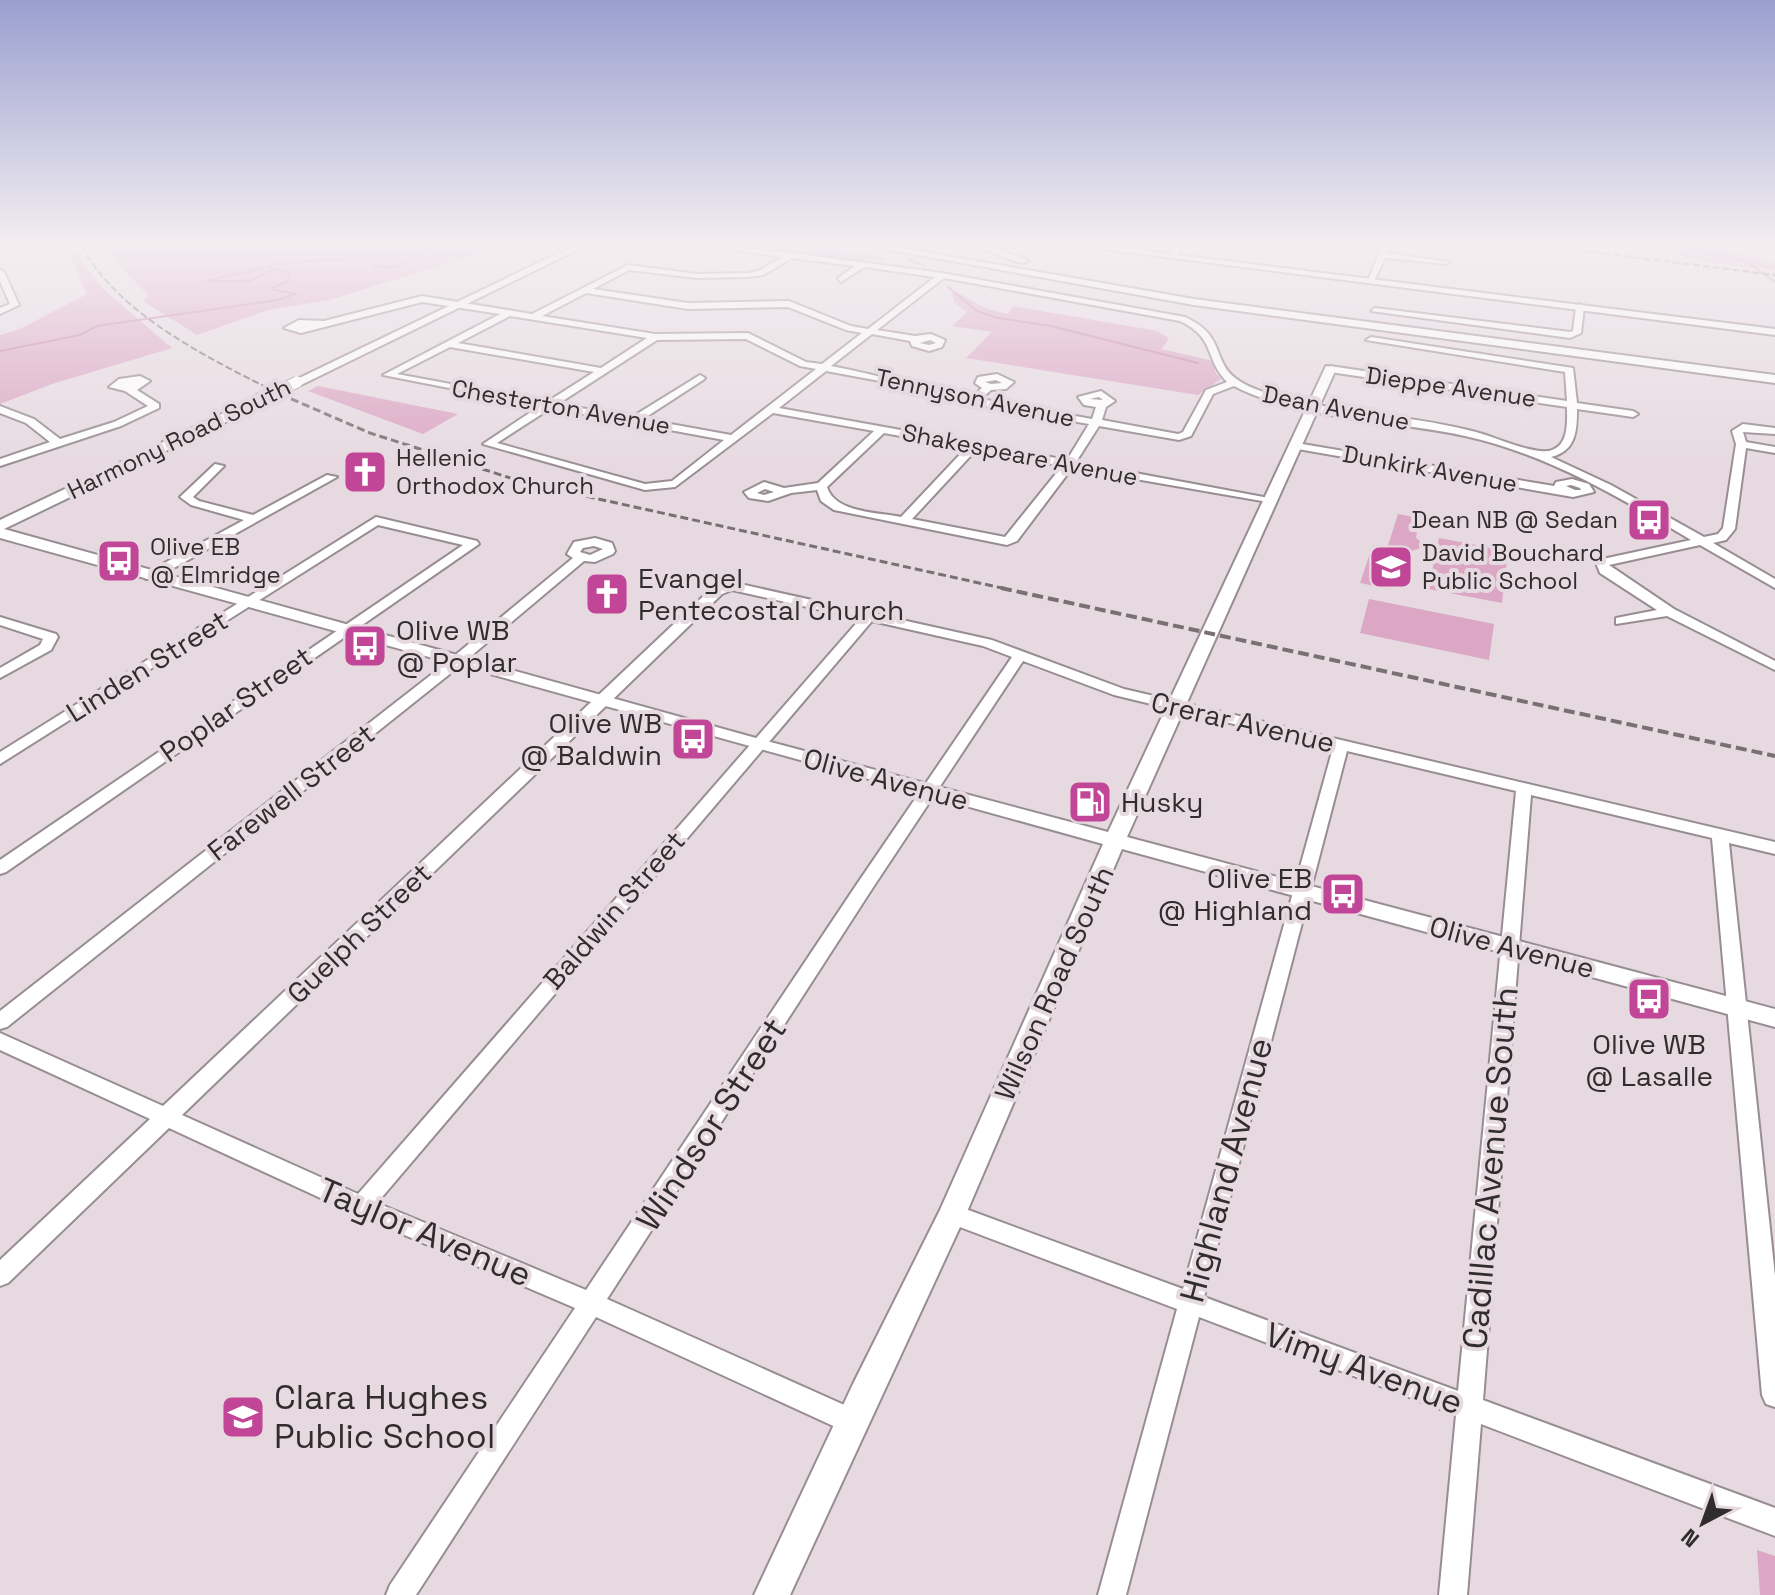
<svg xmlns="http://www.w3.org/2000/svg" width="1775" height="1595" font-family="'Space Grotesk',sans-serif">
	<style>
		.green { fill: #dba7c4 }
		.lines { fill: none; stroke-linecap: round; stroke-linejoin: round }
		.stream { stroke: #c680a9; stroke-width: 2 }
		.minor-casing { stroke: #978d92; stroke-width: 4 }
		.major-casing { stroke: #978d92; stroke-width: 4 }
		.highway-casing { stroke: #978d92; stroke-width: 4 }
		.minor { fill: #fff; fill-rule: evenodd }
		.major { fill: #fff; fill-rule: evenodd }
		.highway { fill: #fff; fill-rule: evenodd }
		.rail-far2 { stroke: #787174; stroke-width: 2; stroke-dasharray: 7 3; stroke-linecap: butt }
		.rail-far1 { stroke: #787174; stroke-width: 3; stroke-dasharray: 8 4; stroke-linecap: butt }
		.rail { stroke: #787174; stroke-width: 4; stroke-dasharray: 11 5; stroke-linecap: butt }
		.major-bridge-far1-casing { stroke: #978d92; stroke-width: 13; stroke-linecap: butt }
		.major-bridge-casing { stroke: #978d92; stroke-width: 17; stroke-linecap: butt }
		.major-bridge-far1 { stroke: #fff; stroke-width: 11 }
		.major-bridge { stroke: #fff; stroke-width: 14 }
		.labels { text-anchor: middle; stroke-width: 8; stroke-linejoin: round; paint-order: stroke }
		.far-street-label { font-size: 24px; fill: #312d2f; stroke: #e6dae0 }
		.far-poi-label { font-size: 24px; fill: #312d2f; stroke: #e6dae0; text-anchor: start }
		.poi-label { font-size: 28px; fill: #312d2f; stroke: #e6dae0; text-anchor: start }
		.street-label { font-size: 28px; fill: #312d2f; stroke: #e6dae0 }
		.near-street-label { font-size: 34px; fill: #312d2f; stroke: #e6dae0 }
		.near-poi-label { font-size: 34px; fill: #312d2f; stroke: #e6dae0; text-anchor: start }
	</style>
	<rect width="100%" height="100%" fill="#e6dae0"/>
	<path class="green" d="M0 246H70L104 290 172 348 52 384 0 404V335L20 329 87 294 70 254 0 255Z
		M106 246H506L329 300 268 310 197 335 143 301 149 296 114 260Z
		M825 246 885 257V261L846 260 797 252 805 247Z
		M1635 246H1719L1775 264V270L1707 262Z
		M959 293 985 308 1007 314 1013 306 1157 331 1169 338 1162 349 1213 361 1215 372 1221 379 1198 395 966 358 992 332 952 326 967 312 954 302 952 294Z
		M318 386 458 414 423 434 308 391Z
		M1398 514 1419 518 1416 538 1427 546 1411 551 1404 585 1390 589 1360 583 1370 553 1385 555Z
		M1439 538 1508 551 1502 603 1428 589Z
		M1369 599 1494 624 1489 660 1360 633Z
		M1757 1550 1775 1556V1595H1760Z"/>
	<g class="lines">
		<path class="stream" d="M1681 246 1746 261 1775 282
			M925 266 910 260 928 246
			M273 270 249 281H207L287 262 382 258 374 267H395L436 246
			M948 287 977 311 997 318 1051 326 1198 363
			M0 351 80 335 97 326 278 300 296 294 271 289 288 281 290 272 267 268"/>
		<g class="minor-casing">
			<path id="minor" d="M710 246 792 253 942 273 1185 317C1227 336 1211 362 1238 380 1254 391 1276 396 1295 400 1355 415 1417 416 1476 432 1495 437 1536 456 1552 450 1569 444 1567 422 1567 407L1330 372 1325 369 1330 366 1567 401 1565 372 1366 340 1371 337 1573 368 1577 403 1633 411 1638 414 1633 417 1577 409C1577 431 1576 451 1551 457L1611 485 1704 537 1718 534 1723 528 1736 444 1732 431 1743 424 1775 428V434L1743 432 1746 442 1775 447V453L1746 448 1735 529 1726 540 1713 543 1775 579V588L1700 545 1609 565 1674 609 1775 661V670L1667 616 1616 624V618L1657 610 1600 573 1596 563 1598 560 1691 540C1621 498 1547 454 1465 436 1394 420 1299 420 1234 386L1213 394 1191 436 1179 440 1099 426 1076 462 1269 498 1275 501 1273 503 1072 468 1017 541 1007 545 834 510 821 501 817 490 791 493 768 501 749 498 744 492 764 482 784 488 818 483 874 431 773 413 675 487 645 490 483 444 540 406 383 375 500 314 422 302 301 333 284 328 299 320 324 321 422 296 532 314 628 265 697 274 748 273 758 271 783 257ZM792 258 855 266 838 278 841 282 864 267 935 277 868 329 851 326 789 301 688 303 593 289 629 270 697 278 748 277 763 275ZM944 278 1180 321C1216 338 1204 358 1227 382L1206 390 1183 432 1178 434 1102 420 1106 407 1115 401 1101 391 1078 397 1084 405 1096 407 1092 419 981 399 991 390 1006 389 1014 382 997 374 978 377 975 383 982 388 971 398C924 389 879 375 831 366L872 334 910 341 912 346 929 351 942 347 945 340 931 334 915 336 877 330ZM586 293 688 309 788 307 846 330 862 333 822 364 806 362 748 333 655 334 542 316ZM510 316 647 338 601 368 458 343ZM746 339 800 366 816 369 731 435 643 419 703 380 705 378 700 375 632 417 558 404 657 340ZM930 340 936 343 929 345 920 343ZM450 347 594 372 547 402 397 374ZM826 371 880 381 928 396 1089 424 1067 460 779 408ZM996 380 1002 383 991 384 985 382ZM1099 397 1103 400 1090 399ZM551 408 724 440 672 481 645 484 497 443ZM884 433 966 448 901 517C877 512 835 513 827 487ZM976 450 1062 466 1005 537 912 519ZM765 489 774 492 764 495 757 493Z
				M1176 246H1184L1173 258H1167Z
				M1382 246H1390L1387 253 1450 262 1446 264 1385 258 1373 283H1367Z
				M0 270 4 272 19 305 0 314V308L10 304 0 281Z
				M1580 304 1584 307 1581 333 1570 338 1371 311 1375 308 1570 332 1573 331 1576 307Z
				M140 376 150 381 137 390 159 404V408L121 426 0 466V459L50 442 26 423 0 413V406L34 419 60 439 114 422 148 406 125 391 109 387 119 379Z
				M1296 443 1554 486 1556 482 1572 479 1589 484 1594 492 1573 497 1292 448V444ZM1571 485 1580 488 1581 490H1575L1566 486Z
				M215 464 224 466 193 497 199 501 253 515 327 475 337 477 154 579H146V573L244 520 191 505 180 497Z
				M376 517 477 541 479 544 6 872 0 874V860L463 545 378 525 0 764V752Z
				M595 538 612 543 615 551 613 554 595 562 584 561 446 677 7 1027 0 1029V1011L436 671 573 558 567 554 574 542ZM594 546 603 549 590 555 580 552 583 548Z
				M731 582 992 640 1124 689 1775 842V854L1729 843 1775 1276V1407L1766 1404 1762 1395 1712 838 1531 795 1483 1400 1775 1508V1536L1481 1424 1467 1595H1439L1456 1415 1199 1317 1126 1595H1098L1177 1309 944 1221 941 1214 944 1207 952 1204 1183 1289 1333 748 1114 695 1023 661 870 892 607 1299 860 1412 864 1421 860 1430 851 1434 842 1430 596 1317 416 1595H386L390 1585 575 1308 353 1213 169 1128 8 1283 0 1286V1260L150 1119 0 1050V1033L163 1106 712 588ZM732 590 860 619 358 1194 182 1115 722 594ZM872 621 983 646 1012 657 857 884 586 1290 377 1203ZM1347 751 1516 791 1458 1391 1204 1297Z
				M0 617 56 634 58 637 51 650 0 678V668L40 645 43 639 0 625Z"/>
		</g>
		<g class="major-casing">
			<path id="major" d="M573 246H585L301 385 291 382Z
				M1079 246H1104L1775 329V335Z
				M1326 366 1336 369 1127 837 1775 1009V1027L1122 849 966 1214 790 1595H754L853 1384 940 1210 1103 844 0 538V520L255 398H263V404L4 529 763 740 1108 832Z"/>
		</g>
		<g class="highway-casing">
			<path id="highway" d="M869 246H890L1194 299 1775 375V383L1194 305Z
				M976 246H990L1029 261 1020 263Z"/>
		</g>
		<use href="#minor" class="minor"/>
		<use href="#major" class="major"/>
		<use href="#highway" class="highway"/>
		<path class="rail-far2" d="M82 246C118 316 216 362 284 396
			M1544 246 1775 275"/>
		<path class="rail-far1" d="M280 394 370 433 526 483 1011 590"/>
		<path class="rail" d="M1001 588 1775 756"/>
		<g class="major-bridge-far1-casing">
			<path id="major-bridge-far1" d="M269 396 297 382"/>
		</g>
		<g class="major-bridge-casing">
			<path id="major-bridge" d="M259 401 273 394"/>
		</g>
		<use href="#major-bridge-far1" class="major-bridge-far1"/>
		<use href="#major-bridge" class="major-bridge"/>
	</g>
	<linearGradient id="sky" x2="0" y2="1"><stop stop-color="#9a9fcf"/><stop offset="0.52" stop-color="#f4eef1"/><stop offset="1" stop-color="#f4eef1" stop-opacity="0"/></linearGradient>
	<rect width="1775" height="469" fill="url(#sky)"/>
	<defs>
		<g id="church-square" transform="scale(2.3)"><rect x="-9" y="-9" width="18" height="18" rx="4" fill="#c24697" stroke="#e6dae0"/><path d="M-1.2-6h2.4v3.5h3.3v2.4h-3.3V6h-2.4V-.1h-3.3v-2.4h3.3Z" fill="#fff"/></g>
		<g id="bus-square" transform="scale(2.3)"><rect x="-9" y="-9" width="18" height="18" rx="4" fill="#c24697" stroke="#e6dae0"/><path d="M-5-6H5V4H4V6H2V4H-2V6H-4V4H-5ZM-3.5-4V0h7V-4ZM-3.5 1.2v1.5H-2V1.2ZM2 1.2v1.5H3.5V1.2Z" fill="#fff"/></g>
		<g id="school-square" transform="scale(2.3)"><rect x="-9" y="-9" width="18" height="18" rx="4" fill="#c24697" stroke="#e6dae0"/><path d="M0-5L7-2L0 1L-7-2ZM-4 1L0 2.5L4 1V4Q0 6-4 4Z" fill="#fff"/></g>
		<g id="fuel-square" transform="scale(2.3)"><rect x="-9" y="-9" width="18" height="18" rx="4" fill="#c24697" stroke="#e6dae0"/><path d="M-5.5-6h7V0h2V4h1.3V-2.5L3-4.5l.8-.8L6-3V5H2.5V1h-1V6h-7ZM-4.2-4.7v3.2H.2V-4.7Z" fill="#fff"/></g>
	</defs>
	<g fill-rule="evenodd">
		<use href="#church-square" x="365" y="472"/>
		<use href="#bus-square" x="1649" y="520"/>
		<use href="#bus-square" x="119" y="561"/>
		<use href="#school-square" x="1391" y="567"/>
		<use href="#church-square" x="607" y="594"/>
		<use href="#bus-square" x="365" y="646"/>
		<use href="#bus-square" x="693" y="739"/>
		<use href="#fuel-square" x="1090" y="802"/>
		<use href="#bus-square" x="1343" y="894"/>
		<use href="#bus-square" x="1649" y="999"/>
		<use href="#school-square" x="243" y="1417"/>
	</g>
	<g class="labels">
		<g class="far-street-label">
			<text transform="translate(1451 387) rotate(8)" y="8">Dieppe Avenue</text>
			<text transform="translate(975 398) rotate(12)" y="8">Tennyson Avenue</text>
			<text transform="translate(561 407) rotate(10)" y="8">Chesterton Avenue</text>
			<text transform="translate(1336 408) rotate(11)" y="8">Dean Avenue</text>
			<text transform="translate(179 439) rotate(-26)" y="8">Harmony Road South</text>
			<text transform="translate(1020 455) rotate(11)" y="8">Shakespeare Avenue</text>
			<text transform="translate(1430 469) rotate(10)" y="8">Dunkirk Avenue</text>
		</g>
		<g class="far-poi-label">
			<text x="396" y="466">Hellenic<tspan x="396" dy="28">Orthodox Church</tspan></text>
			<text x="1618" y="528" text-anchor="end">Dean NB @ Sedan</text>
			<text x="150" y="555">Olive EB<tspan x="150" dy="28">@ Elmridge</tspan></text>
			<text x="1422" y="561">David Bouchard<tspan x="1422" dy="28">Public School</tspan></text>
		</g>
		<g class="poi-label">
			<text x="638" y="588">Evangel<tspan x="638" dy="32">Pentecostal Church</tspan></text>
			<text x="396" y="640">Olive WB<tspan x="396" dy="32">@ Poplar</tspan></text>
			<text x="662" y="733" text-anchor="end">Olive WB<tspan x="662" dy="32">@ Baldwin</tspan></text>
			<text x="1121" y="812">Husky</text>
			<text x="1312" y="888" text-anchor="end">Olive EB<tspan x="1312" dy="32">@ Highland</tspan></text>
			<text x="1649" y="1054" text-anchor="middle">Olive WB<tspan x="1649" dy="32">@ Lasalle</tspan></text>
		</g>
		<g class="street-label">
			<text transform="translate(147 666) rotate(-32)" y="10">Linden Street</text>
			<text transform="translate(236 704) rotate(-35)" y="10">Poplar Street</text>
			<text transform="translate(1243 722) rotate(13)" y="10">Crerar Avenue</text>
			<text transform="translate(886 779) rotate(15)" y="10">Olive Avenue</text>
			<text transform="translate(291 792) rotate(-38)" y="10">Farewell Street</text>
			<text transform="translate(614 910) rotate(-49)" y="10">Baldwin Street</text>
			<text transform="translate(359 933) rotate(-44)" y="10">Guelph Street</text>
			<text transform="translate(1512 947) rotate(15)" y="10">Olive Avenue</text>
			<text transform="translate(1054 983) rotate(-66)" y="10">Wilson Road South</text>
		</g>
		<g class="near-street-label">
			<text transform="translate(711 1124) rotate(-57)" y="12">Windsor Street</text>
			<text transform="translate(1490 1168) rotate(-85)" y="12">Cadillac Avenue South</text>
			<text transform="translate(1226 1170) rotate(-75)" y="12">Highland Avenue</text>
			<text transform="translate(425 1232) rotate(23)" y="12">Taylor Avenue</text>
			<text transform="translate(1364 1368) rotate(20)" y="12">Vimy Avenue</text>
		</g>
		<g class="near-poi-label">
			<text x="274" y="1409">Clara Hughes<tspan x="274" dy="39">Public School</tspan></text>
		</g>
	</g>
	<g transform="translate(1703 1523) rotate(221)" stroke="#e6dae0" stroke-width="6" paint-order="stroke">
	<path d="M0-6L14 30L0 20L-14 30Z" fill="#312d2f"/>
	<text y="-12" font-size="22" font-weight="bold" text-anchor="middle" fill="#312d2f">N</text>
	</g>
</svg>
